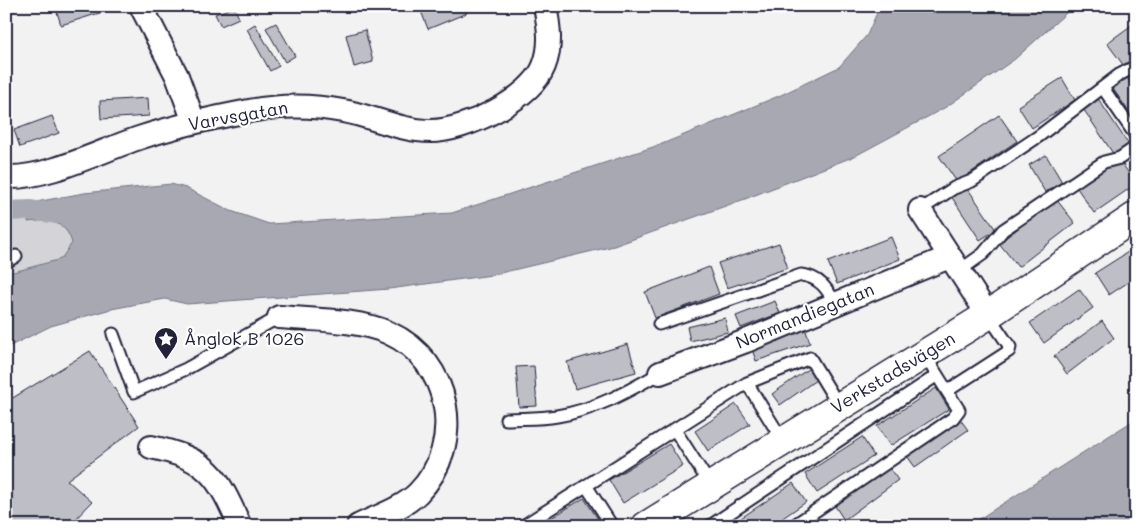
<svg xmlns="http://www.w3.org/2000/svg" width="1142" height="532" font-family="Mali,sans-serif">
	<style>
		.green { fill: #d3d3d8; stroke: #7a7a8a }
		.water { fill: #a8a8b2; stroke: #727282 }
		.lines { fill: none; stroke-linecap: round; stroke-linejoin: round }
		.canal { stroke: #a8a8b2; stroke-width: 20 }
		.building { fill: #bebec6; stroke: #22223b }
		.lane-casing { stroke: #22223b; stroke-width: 15 }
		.street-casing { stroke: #22223b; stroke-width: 26 }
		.secondary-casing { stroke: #22223b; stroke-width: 31 }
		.lane { stroke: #fff; stroke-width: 11 }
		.street { stroke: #fff; stroke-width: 22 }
		.secondary { stroke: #fff; stroke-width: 28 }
		.labels { text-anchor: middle; stroke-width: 4.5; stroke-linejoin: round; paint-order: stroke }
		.street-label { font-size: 18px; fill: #22223b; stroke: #fff }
		.poi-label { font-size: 18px; fill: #22223b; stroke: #fff; text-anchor: start }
	</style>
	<rect width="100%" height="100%" fill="#f2f2f3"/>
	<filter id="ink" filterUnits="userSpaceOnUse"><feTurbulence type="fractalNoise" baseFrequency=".02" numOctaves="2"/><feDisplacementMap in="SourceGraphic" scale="10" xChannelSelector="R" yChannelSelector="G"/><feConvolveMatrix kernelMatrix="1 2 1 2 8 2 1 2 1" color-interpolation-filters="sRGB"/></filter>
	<g filter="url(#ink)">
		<path class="green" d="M31 210 109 224 6 322V211Z"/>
		<path class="water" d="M880 6H1074L1015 59 946 107 855 156 745 199 614 246 492 275 389 289 187 304 165 299 111 309 51 326 6 348V274L61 259 72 243C66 221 49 219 28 222L31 210 25 204 84 193 171 184 186 188 231 211 269 224 452 213 662 144 781 95 839 67 867 35Z
			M1136 419V526H968L1112 434Z"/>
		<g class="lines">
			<path class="canal" d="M6 211 31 210 56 214"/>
		</g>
		<path class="building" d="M77 6H122L61 25 57 12Z
			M419 6H464L467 13 428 29Z
			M234 7 239 18 221 26 215 14Z
			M1136 22V57L1124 66 1107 43Z
			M276 23 295 56 285 62 266 28Z
			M255 24 279 66 270 71 247 29Z
			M365 30 373 62 354 67 346 35Z
			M1126 76 1136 90V122L1111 86Z
			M1062 78 1075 100 1032 128 1018 106Z
			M1097 97 1129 145 1114 155 1082 107Z
			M148 98 149 116 101 119 100 101Z
			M999 115 1017 141 957 182 939 156Z
			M52 116 59 133 20 147 14 130Z
			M1046 155 1062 182 1045 192 1029 165Z
			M1119 159 1136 184 1094 213 1077 188Z
			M966 186 996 230 980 240 951 196Z
			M1056 199 1075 223 1018 267 999 243Z
			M891 237 900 259 837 284 828 262Z
			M779 243 788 268 727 288 718 263Z
			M1136 247V277L1109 295 1095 273Z
			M709 267 719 294 655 318 645 292Z
			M1079 289 1093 308 1044 343 1030 323Z
			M775 301 780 313 741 328 736 316Z
			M725 318 728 332 690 341 687 327Z
			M1102 321 1114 338 1067 374 1054 356Z
			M805 328 810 343 756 361 751 346Z
			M628 344 636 372 575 389 567 362Z
			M90 351 139 426 67 480 92 502 69 526H6V402Z
			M534 366 537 406 519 407 516 367Z
			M811 367 819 378 780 405 772 394Z
			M936 388 949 409 890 446 877 426Z
			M736 404 750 424 708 451 695 431Z
			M960 419 968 430 915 467 907 456Z
			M862 437 874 456 817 493 805 474Z
			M669 444 683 466 623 503 609 480Z
			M888 466 898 480 844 520 835 506Z
			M793 483 806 502 771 526H746L741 518Z
			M584 498 598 519 587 526H544L543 523Z
			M816 517 823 526H804Z"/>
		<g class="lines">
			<g class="lane-casing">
				<path id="lane" d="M1103 88 1136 136
					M920 210 954 188 972 181 1039 136 1119 75 1136 66
					M6 262 16 256
					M959 271 983 254 1003 230 1104 162 1120 158 1136 147
					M659 324 801 275C820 277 827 289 836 304
					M113 334 134 392 186 369 279 317
					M924 354 947 391 1009 351 1010 347 988 315
					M747 383 783 441
					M506 419C523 418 540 419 557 416 595 410 627 392 660 373
					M675 430 711 486
					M587 487 612 526
					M523 526 747 383 810 358 839 406
					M710 526 936 376
					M793 526 953 418 959 410 947 391"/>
			</g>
			<g class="street-casing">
				<path id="street" d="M141 6 177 76 194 122
					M6 177C46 179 100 151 139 138 175 126 212 118 249 111 280 105 312 105 343 111 372 116 400 131 431 131 465 131 531 99 544 66 552 46 549 26 545 6
					M920 210 988 315
					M279 317C313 320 358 319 389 333 451 361 466 444 418 493 402 509 378 516 358 526
					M660 373 746 341 949 257
					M151 447C208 459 217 474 240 526"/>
			</g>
			<g class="secondary-casing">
				<path id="secondary" d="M646 526 988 315 1136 216"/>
			</g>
			<use href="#lane" class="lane"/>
			<use href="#street" class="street"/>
			<use href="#secondary" class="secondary"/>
		</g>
	</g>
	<defs>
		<g id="sight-pin" transform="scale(1.25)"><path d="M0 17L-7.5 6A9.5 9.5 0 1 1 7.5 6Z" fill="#22223b" stroke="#fff"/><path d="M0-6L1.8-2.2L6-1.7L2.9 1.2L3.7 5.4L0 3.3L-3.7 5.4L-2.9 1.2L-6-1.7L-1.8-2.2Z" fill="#fff"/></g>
	</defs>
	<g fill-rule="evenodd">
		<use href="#sight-pin" x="166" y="339"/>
	</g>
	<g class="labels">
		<g class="street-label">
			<text transform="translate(238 116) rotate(-10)" y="6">Varvsgatan</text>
			<text transform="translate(805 316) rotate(-22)" y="6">Normandiegatan</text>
			<text transform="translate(893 373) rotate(-31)" y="6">Verkstadsvägen</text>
		</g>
		<g class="poi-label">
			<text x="184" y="345">Ånglok B 1026</text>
		</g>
	</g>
	<rect width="1142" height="532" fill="none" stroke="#fff" stroke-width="25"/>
	<rect x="12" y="12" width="1117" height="507" fill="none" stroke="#22223b" stroke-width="2" filter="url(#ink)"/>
</svg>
